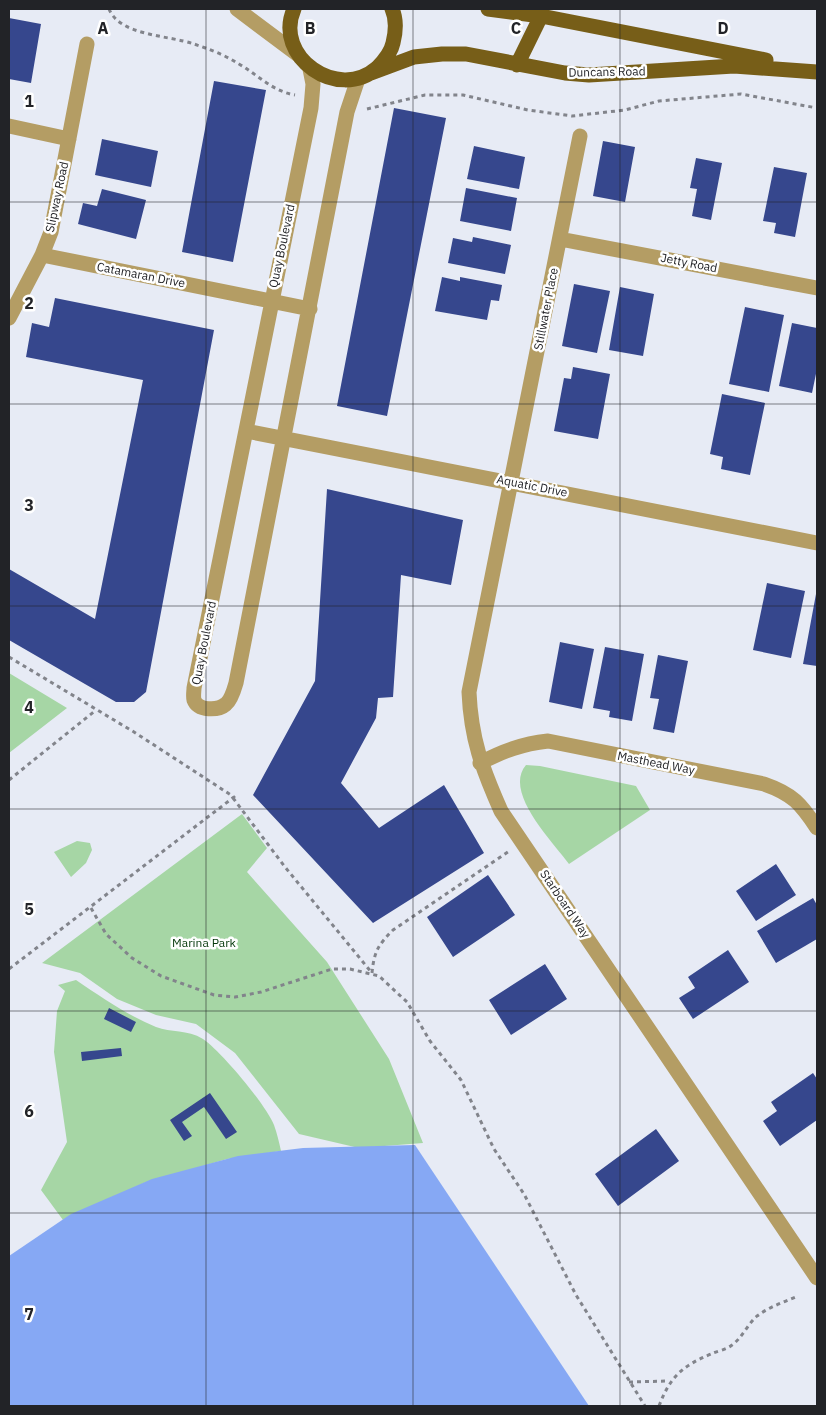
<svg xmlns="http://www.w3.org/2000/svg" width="826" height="1415" font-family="'IBM Plex Sans',sans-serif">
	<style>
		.green { fill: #a6d6a5 }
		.water { fill: #86a8f4 }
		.building { fill: #36478d }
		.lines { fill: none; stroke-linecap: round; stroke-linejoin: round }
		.path { stroke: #82848b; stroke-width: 3; stroke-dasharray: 4 4; stroke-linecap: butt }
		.minor { stroke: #b49d64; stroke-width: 15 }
		.major { stroke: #775e18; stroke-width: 15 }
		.grid { fill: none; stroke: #222327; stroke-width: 1; stroke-opacity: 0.55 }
		.labels { text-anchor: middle; stroke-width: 5; stroke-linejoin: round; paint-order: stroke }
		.street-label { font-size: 12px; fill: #222327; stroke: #fff }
		.park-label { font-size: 12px; fill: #033609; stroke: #fff }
		.grid-label { font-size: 16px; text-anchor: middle; font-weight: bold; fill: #222327; stroke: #fff; stroke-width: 5; stroke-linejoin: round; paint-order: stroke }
	</style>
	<rect width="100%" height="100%" fill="#e7ebf5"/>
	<path class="green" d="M9 673 67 708 9 753Z
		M526 765 540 766 636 786 650 810 569 864C552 841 503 792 526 765Z
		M242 814 267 848 247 872 327 962 389 1059 423 1143 359 1148 299 1134 235 1053 196 1024 156 1015 117 999 80 973 42 963Z
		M77 841 90 843 92 850 86 863 71 877 54 852Z
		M76 980C101 997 127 1015 156 1027 171 1033 187 1029 203 1039 221 1051 266 1105 274 1125 277 1133 279 1142 281 1151L227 1159 144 1183 63 1220 41 1190 67 1142 54 1052 57 1011 65 991 58 985Z"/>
	<path class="water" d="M415 1145 589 1406H9V1256L71 1214 152 1179 238 1156 303 1148Z"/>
	<path class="building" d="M9 18 41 24 31 83 9 79Z
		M214 81 266 90 233 262 182 252Z
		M394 108 446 118 387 416 337 406Z
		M102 139 158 151 151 187 95 175Z
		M603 141 635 147 625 202 593 196Z
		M474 146 525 157 519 189 467 179Z
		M696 158 722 163 711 220 692 216 697 189 690 188Z
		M774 167 807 173 795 237 774 233 776 223 763 221Z
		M466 188 517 198 511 231 460 221Z
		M102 189 146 200 136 239 78 224 83 203 97 206Z
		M473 237 511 245 505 274 448 263 453 238 472 242Z
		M442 277 460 281V277L502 285 499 301 491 300 487 320 435 311Z
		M574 284 610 291 597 353 562 346Z
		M620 287 654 294 643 356 609 350Z
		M55 298 214 330 146 692 134 702H116L9 640V569L95 619 143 380 26 357 32 323 49 327Z
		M745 307 784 315 769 392 729 384Z
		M792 323 817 328V369L812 393 779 386Z
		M573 367 610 374 598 439 554 431 564 378 571 379Z
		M722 394 765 403 750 475 721 469 723 457 710 454Z
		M327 489 463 520 451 585 401 575 393 697 378 698 376 718 341 783 379 828 444 785 484 853 373 923 253 795 315 681Z
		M767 583 805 591 791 658 753 650Z
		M816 594H817V666L803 664Z
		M560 642 594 649 582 709 549 702Z
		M605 647 644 654 632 721 609 717 610 711 593 708Z
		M658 655 688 661 674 733 653 729 659 699 650 698Z
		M776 864 796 895 756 921 736 891Z
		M488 875 515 915 453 957 427 917Z
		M813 898 817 905V939L776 963 757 931Z
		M728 950 749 982 693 1019 679 998 695 988 688 977Z
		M545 964 567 999 511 1035 489 1000Z
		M109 1008 136 1022 131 1032 104 1019Z
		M121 1048 122 1056 82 1061 81 1052Z
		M813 1073 817 1079V1120L780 1146 763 1121 777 1111 771 1102Z
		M210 1093 237 1132 226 1139 204 1107 182 1122 192 1136 184 1141 170 1120Z
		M656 1129 679 1161 618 1206 595 1174Z"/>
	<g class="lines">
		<path class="path" d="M109 9C120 36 168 35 194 44 209 49 225 55 239 64 258 75 272 91 295 95
			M367 109 425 95H463L528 110 572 116 625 110 659 101 741 94 817 108
			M9 657 134 732 234 797 9 969
			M9 780 96 710
			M233 798 285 867 372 973
			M91 908 106 934 132 958 161 976 214 995 235 997 261 992 332 969H350L379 976 407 1002 430 1041 461 1080 494 1149 524 1194 576 1295 645 1406
			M372 973C374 952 378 945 393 930L508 852
			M629 1382 669 1381
			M659 1406C670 1377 682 1366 711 1354 717 1351 726 1350 732 1345 742 1338 747 1325 757 1316 769 1307 784 1302 798 1296"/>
		<path class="minor" d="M237 9 297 54
			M310 69 313 84 311 108 194 688C194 691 193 696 194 700 198 711 218 711 226 704 231 700 234 690 236 683L347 112 358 79
			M9 126 69 139
			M580 136 469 692C471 739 482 768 501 811L817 1278
			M560 239 817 288
			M42 255 310 309
			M9 318 42 255 51 232 87 44
			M246 431 817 543
			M480 763C503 751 522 744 548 741L764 784C793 794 801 804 817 828"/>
		<path class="major" d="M294 9C273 57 338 102 377 68 384 61 391 53 393 43 396 31 397 20 392 9
			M488 9 541 16 766 60
			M517 65 541 16
			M371 73 414 57 442 54H466L565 73 589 75 734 66 817 72"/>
	</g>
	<path class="grid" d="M206 9V1406M413 9V1406M620 9V1406M9 202H817M9 404H817M9 606H817M9 809H817M9 1011H817M9 1213H817"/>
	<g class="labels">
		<g class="street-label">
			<text transform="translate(607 72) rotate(-1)" y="4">Duncans Road</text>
			<text transform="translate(57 197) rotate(-78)" y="4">Slipway Road</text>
			<text transform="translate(282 246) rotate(-78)" y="4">Quay Boulevard</text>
			<text transform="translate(689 263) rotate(11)" y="4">Jetty Road</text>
			<text transform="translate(141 275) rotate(11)" y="4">Catamaran Drive</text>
			<text transform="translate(546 309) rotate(-79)" y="4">Stillwater Place</text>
			<text transform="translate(532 486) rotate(11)" y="4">Aquatic Drive</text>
			<text transform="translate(204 643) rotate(-79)" y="4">Quay Boulevard</text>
			<text transform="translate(656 763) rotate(11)" y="4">Masthead Way</text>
			<text transform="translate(565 904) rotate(56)" y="4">Starboard Way</text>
		</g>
		<g class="park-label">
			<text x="204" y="947">Marina Park</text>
		</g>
	</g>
	<g class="grid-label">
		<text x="103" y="34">A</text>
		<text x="310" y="34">B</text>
		<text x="516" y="34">C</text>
		<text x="723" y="34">D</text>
		<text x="29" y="107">1</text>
		<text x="29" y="309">2</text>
		<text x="29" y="511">3</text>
		<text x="29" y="713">4</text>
		<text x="29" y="915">5</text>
		<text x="29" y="1117">6</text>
		<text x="29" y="1320">7</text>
	</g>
	<rect width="826" height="1415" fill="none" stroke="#222327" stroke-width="20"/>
</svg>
